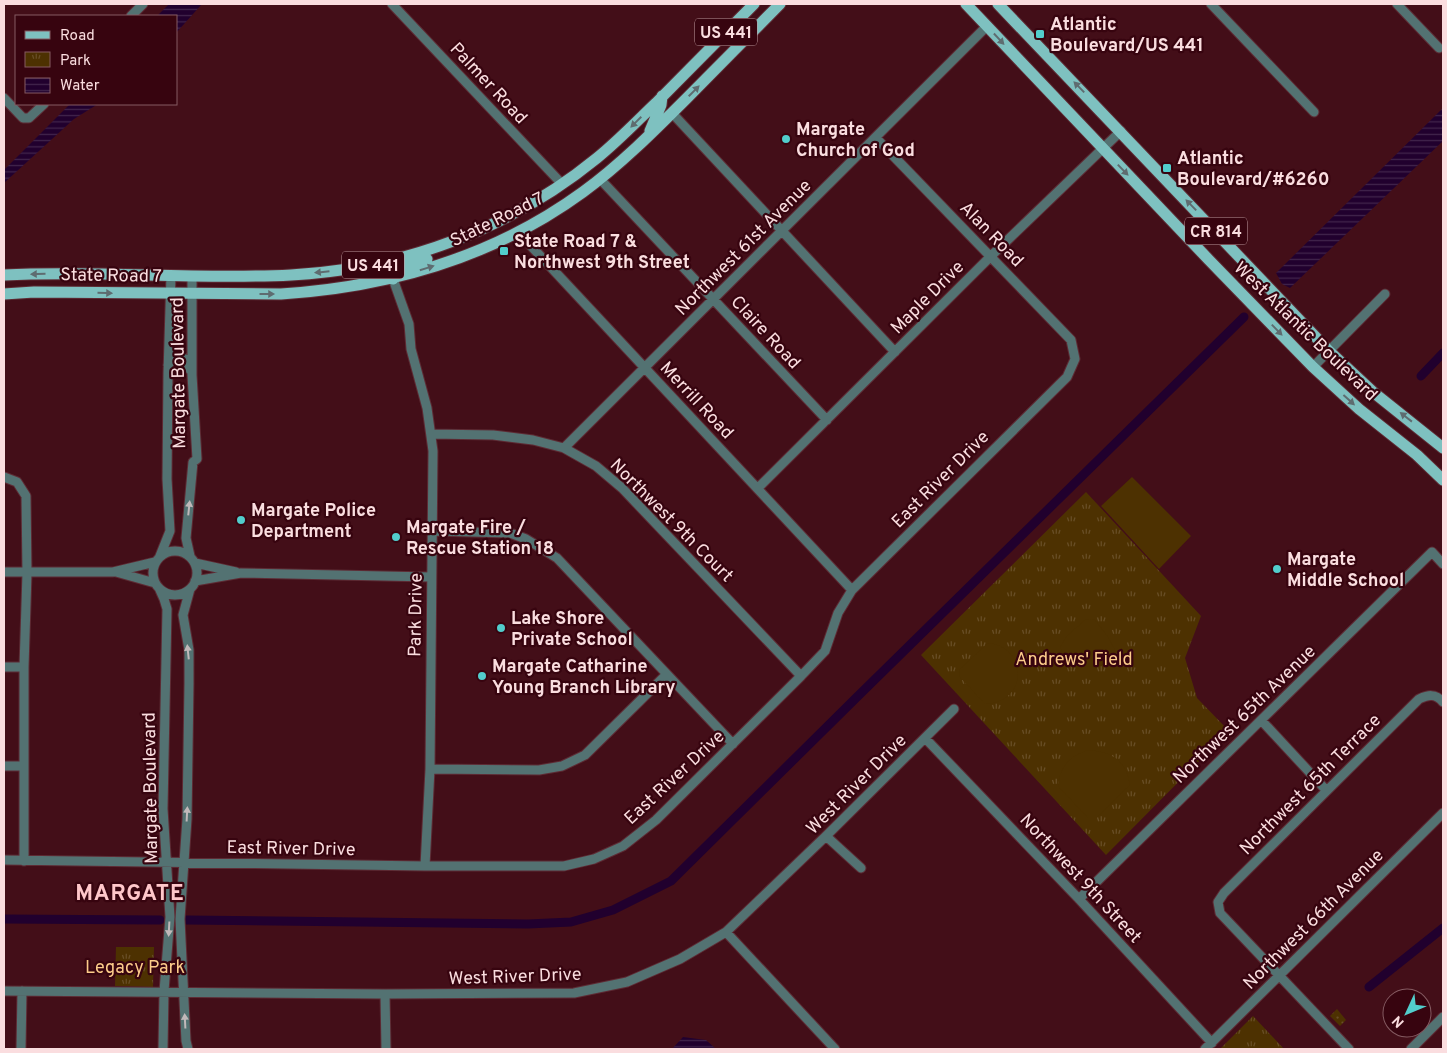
<svg xmlns="http://www.w3.org/2000/svg" width="1447" height="1053" font-family="Overpass,sans-serif">
	<style>
		.grass { fill: url(#grass-dots) }
		.park { fill: url(#park-tufts) }
		.garden { fill: #4d3101 }
		.water { fill: url(#water-rules) }
		.lines { fill: none; stroke-linecap: round; stroke-linejoin: round }
		.canal { stroke: #21002e; stroke-width: 9 }
		.minor-casing { stroke: #5d2b34; stroke-width: 11 }
		.major-casing { stroke: #5d2b34; stroke-width: 13 }
		.minor { stroke: #537272; stroke-width: 9 }
		.major { stroke: #7ec1c0; stroke-width: 11 }
		.oneway { fill: #5e6c70 }
		.oneway2 { fill: #c0b8b9 }
		.poi-dot { fill: #52cdcc; stroke: #37040f; stroke-width: 2 }
		.labels { text-anchor: middle; stroke-width: 4.5; stroke-linejoin: round; paint-order: stroke }
		.shield { fill: #37040f; stroke: #c09ca1; stroke-width: 1 }
		.shield-label { font-size: 16px; font-weight: bold; fill: #fadddf }
		.poi-label { font-size: 18px; font-weight: bold; fill: #fadddf; stroke: #37040f; text-anchor: start }
		.street-label { font-size: 18px; fill: #fadddf; stroke: #37040f }
		.park-label { font-size: 18px; fill: #fccc8a; stroke: #37040f }
		.district-label { font-size: 22px; font-weight: bold; letter-spacing: 1px; fill: #ffc7ca; stroke: #37040f }
	</style>
	<defs>
		<pattern id="grass-dots" width="8" height="8" patternUnits="userSpaceOnUse" patternTransform="scale(1.25)"><rect width="8" height="8" fill="#4d3101"/><path d="M2 2h.1M6 6h.1" fill="none" stroke="#684e26" stroke-width="1.8" stroke-linecap="round"/></pattern>
		<pattern id="park-tufts" width="24" height="20" patternUnits="userSpaceOnUse" patternTransform="scale(1.25)"><rect width="24" height="20" fill="#4d3101"/><path d="M3 7l-1-3M5 7V3M7 7l1-3M15 17l-1-3M17 17v-4M19 17l1-3" fill="none" stroke="#684e26"/></pattern>
		<pattern id="water-rules" width="6" height="5" patternUnits="userSpaceOnUse" patternTransform="scale(1.25)"><rect width="6" height="5" fill="#21002e"/><path d="M0 2.5h6" fill="none" stroke="#42254c"/></pattern>
	</defs>
	<rect width="100%" height="100%" fill="#430e18"/>
	<path class="grass" d="M1337 1009 1346 1020 1340 1026 1330 1016Z"/>
	<path class="park" d="M1086 492 1201 616 1185 658 1197 698 1229 731 1106 855 921 655Z
		M116 947H154L153 987 115 986Z
		M1253 1016 1284 1049H1220Z"/>
	<path class="garden" d="M1132 477 1191 536 1159 569 1101 506Z
		M1086 619 1095 620 1108 637 1115 650C1108 676 1068 668 1060 647L1067 636Z
		M988 643C1030 648 1027 703 985 704L959 676 960 669Z
		M1088 750C1112 752 1126 760 1130 785L1096 818H1088L1058 786C1060 766 1070 756 1088 750Z"/>
	<path class="water" d="M169 4H202L176 33V16H157Z
		M70 104H98L74 119 4 183V170Z
		M1443 108V141L1290 288 1282 284 1276 273Z
		M683 1037 706 1040 716 1049H672Z"/>
	<g class="lines">
		<path class="canal" d="M1421 376 1443 353
			M4 919 160 920
			M187 920 528 924 571 922 613 910 671 881 857 697 1244 317
			M1369 987 1443 928"/>
		<g class="minor-casing">
			<path id="minor" d="M392 4 562 184
				M1211 4 1314 112
				M1397 4 1439 48
				M131 16 143 4
				M4 98 23 118H29L44 104
				M672 113 895 352
				M600 179 827 420
				M518 232 852 590
				M393 279 409 324 411 349 427 408 433 451 430 769 425 866
				M168 365 174 357 181 356 187 361 190 370
				M1313 367 1385 294
				M431 434 493 435 533 440 564 448 596 466 622 488 801 676
				M564 448 987 26
				M4 477 17 482 26 496 27 573 24 667V861
				M758 488 991 256 1121 131
				M433 531 510 533 526 539 557 558 733 744
				M153 573a22 22 0 1 1 44 0a22 22 0 1 1-44 0Z
				M160 556 170 531 167 479 168 373 171 275
				M190 556 186 538 193 462 197 459 192 375V276
				M195 563 236 572
				M4 572H113L155 562
				M116 572 155 583
				M195 581 241 573 431 577
				M159 588 164 599 167 609 163 809 170 917 164 991 163 1049
				M4 667H24
				M1261 720 1326 790
				M925 738 1079 899 1212 1043
				M4 766H24
				M430 769 539 770 562 766 585 755 666 675
				M826 836 861 868
				M4 860 425 866H564L594 859 623 846 656 820 801 676 825 651 838 613 852 590 1067 377 1075 359 1071 340 876 138
				M1079 899 1432 552 1443 564
				M726 932 835 1049
				M4 991 385 994 574 993 627 982 680 959 726 932 826 836 954 709
				M385 994 386 1049
				M21 1049 22 991
				M188 1049 186 1041 180 919 187 819 189 683V650L183 615 190 589
				M1205 1049 1443 813
				M1349 1049 1220 913 1218 902 1224 893 1419 699C1428 695 1435 693 1443 702
				M1411 1049 1443 1017"/>
		</g>
		<g class="major-casing">
			<path id="major" d="M966 4 1209 260 1313 367 1359 409 1417 455 1443 480
				M998 4 1329 351 1373 392 1443 448
				M650 131 661 105 662 96
				M4 275C99 270 195 280 291 275 403 269 510 229 597 158 618 141 637 121 656 103 689 70 721 37 754 4
				M393 279 402 266 427 259
				M4 294 34 292 281 294C389 287 494 257 583 192 620 165 654 131 687 98 718 67 749 35 780 4"/>
		</g>
		<use href="#minor" class="minor"/>
		<use href="#major" class="major"/>
	</g>
	<defs><path id="oneway-solid" d="M-6-.8H1V-3.2L6.5 0L1 3.2V.8H-6Z" transform="scale(1.25)"/></defs>
	<g class="oneway">
		<use href="#oneway-solid" transform="translate(999 39) rotate(47)"/>
		<use href="#oneway-solid" transform="translate(1079 87) rotate(-134)"/>
		<use href="#oneway-solid" transform="translate(694 91) rotate(-45)"/>
		<use href="#oneway-solid" transform="translate(636 122) rotate(135)"/>
		<use href="#oneway-solid" transform="translate(1123 170) rotate(46)"/>
		<use href="#oneway-solid" transform="translate(1191 205) rotate(-134)"/>
		<use href="#oneway-solid" transform="translate(427 268) rotate(-17)"/>
		<use href="#oneway-solid" transform="translate(322 272) rotate(174)"/>
		<use href="#oneway-solid" transform="translate(38 274) rotate(179)"/>
		<use href="#oneway-solid" transform="translate(105 293) rotate(1)"/>
		<use href="#oneway-solid" transform="translate(267 294)"/>
		<use href="#oneway-solid" transform="translate(1277 330) rotate(46)"/>
		<use href="#oneway-solid" transform="translate(1349 400) rotate(42)"/>
		<use href="#oneway-solid" transform="translate(1406 417) rotate(-142)"/>
	</g>
	<g class="oneway2">
		<use href="#oneway-solid" transform="translate(189 508) rotate(-84)"/>
		<use href="#oneway-solid" transform="translate(188 652) rotate(-96)"/>
		<use href="#oneway-solid" transform="translate(187 814) rotate(-87)"/>
		<use href="#oneway-solid" transform="translate(169 929) rotate(93)"/>
		<use href="#oneway-solid" transform="translate(185 1021) rotate(-93)"/>
	</g>
	<g class="poi-dot">
		<rect x="1035" y="29" width="10" height="10" rx="2.5"/>
		<circle cx="786" cy="139" r="5"/>
		<rect x="1162" y="163" width="10" height="10" rx="2.5"/>
		<rect x="499" y="246" width="10" height="10" rx="2.5"/>
		<circle cx="241" cy="520" r="5"/>
		<circle cx="396" cy="537" r="5"/>
		<circle cx="1277" cy="569" r="5"/>
		<circle cx="501" cy="628" r="5"/>
		<circle cx="482" cy="676" r="5"/>
	</g>
	<g class="labels">
		<g class="shield">
			<rect x="695" y="18.5" width="62" height="27" rx="4"/>
			<rect x="1185" y="217.5" width="62" height="27" rx="4"/>
			<rect x="342" y="251.5" width="62" height="27" rx="4"/>
		</g>
		<g class="shield-label">
			<text x="726" y="38">US 441</text>
			<text x="1216" y="237">CR 814</text>
			<text x="373" y="271">US 441</text>
		</g>
		<g class="poi-label">
			<text x="1050" y="30">Atlantic<tspan x="1050" dy="21">Boulevard/US 441</tspan></text>
			<text x="796" y="135">Margate<tspan x="796" dy="21">Church of God</tspan></text>
			<text x="1177" y="164">Atlantic<tspan x="1177" dy="21">Boulevard/#6260</tspan></text>
			<text x="514" y="247">State Road 7 &amp;<tspan x="514" dy="21">Northwest 9th Street</tspan></text>
			<text x="251" y="516">Margate Police<tspan x="251" dy="21">Department</tspan></text>
			<text x="406" y="533">Margate Fire /<tspan x="406" dy="21">Rescue Station 18</tspan></text>
			<text x="1287" y="565">Margate<tspan x="1287" dy="21">Middle School</tspan></text>
			<text x="511" y="624">Lake Shore<tspan x="511" dy="21">Private School</tspan></text>
			<text x="492" y="672">Margate Catharine<tspan x="492" dy="21">Young Branch Library</tspan></text>
		</g>
		<g class="street-label">
			<text transform="translate(489 83) rotate(47)" y="6">Palmer Road</text>
			<text transform="translate(497 219) rotate(-26)" y="6">State Road 7</text>
			<text transform="translate(992 234) rotate(46)" y="6">Alan Road</text>
			<text transform="translate(743 247) rotate(-45)" y="6">Northwest 61st Avenue</text>
			<text transform="translate(111 275) rotate(1)" y="6">State Road 7</text>
			<text transform="translate(927 297) rotate(-45)" y="6">Maple Drive</text>
			<text transform="translate(1306 331) rotate(44)" y="6">West Atlantic Boulevard</text>
			<text transform="translate(766 332) rotate(47)" y="6">Claire Road</text>
			<text transform="translate(178 373) rotate(-91)" y="6">Margate Boulevard</text>
			<text transform="translate(697 400) rotate(47)" y="6">Merrill Road</text>
			<text transform="translate(940 479) rotate(-45)" y="6">East River Drive</text>
			<text transform="translate(672 520) rotate(45)" y="6">Northwest 9th Court</text>
			<text transform="translate(415 615) rotate(-89)" y="6">Park Drive</text>
			<text transform="translate(1244 714) rotate(-44)" y="6">Northwest 65th Avenue</text>
			<text transform="translate(674 777) rotate(-43)" y="6">East River Drive</text>
			<text transform="translate(856 784) rotate(-45)" y="6">West River Drive</text>
			<text transform="translate(1310 784) rotate(-45)" y="6">Northwest 65th Terrace</text>
			<text transform="translate(150 788) rotate(-91)" y="6">Margate Boulevard</text>
			<text transform="translate(291 848) rotate(1)" y="6">East River Drive</text>
			<text transform="translate(1081 878) rotate(47)" y="6">Northwest 9th Street</text>
			<text transform="translate(1313 919) rotate(-45)" y="6">Northwest 66th Avenue</text>
			<text transform="translate(515 976) rotate(-2)" y="6">West River Drive</text>
		</g>
		<g class="park-label">
			<text x="1074" y="665">Andrews' Field</text>
			<text x="135" y="973">Legacy Park</text>
		</g>
		<g class="district-label">
			<text x="130" y="900">MARGATE</text>
		</g>
	</g>
	<rect width="1447" height="1053" fill="none" stroke="#fadddf" stroke-width="10"/>
	<rect x="15" y="15" width="162" height="90" fill="#37040f" stroke="#855b62"/>
	<rect x="25" y="31" width="25" height="8" fill="#7ec1c0" stroke="#855b62"/>
	<text x="60" y="40" font-size="15" fill="#fadddf">Road</text>
	<rect x="25" y="52" width="25" height="15" fill="url(#park-tufts)" stroke="#855b62"/>
	<text x="60" y="65" font-size="15" fill="#fadddf">Park</text>
	<rect x="25" y="78" width="25" height="15" fill="url(#water-rules)" stroke="#855b62"/>
	<text x="60" y="90" font-size="15" fill="#fadddf">Water</text>
	<g transform="translate(1407 1013) rotate(226)"><circle r="24" fill="#37040f" stroke="#855b62"/>
	<path d="M0-4L9 19L0 12L-9 19Z" fill="#52cdcc"/>
	<text y="-8" font-size="14" font-weight="bold" text-anchor="middle" fill="#fadddf">N</text>
	</g>
</svg>
